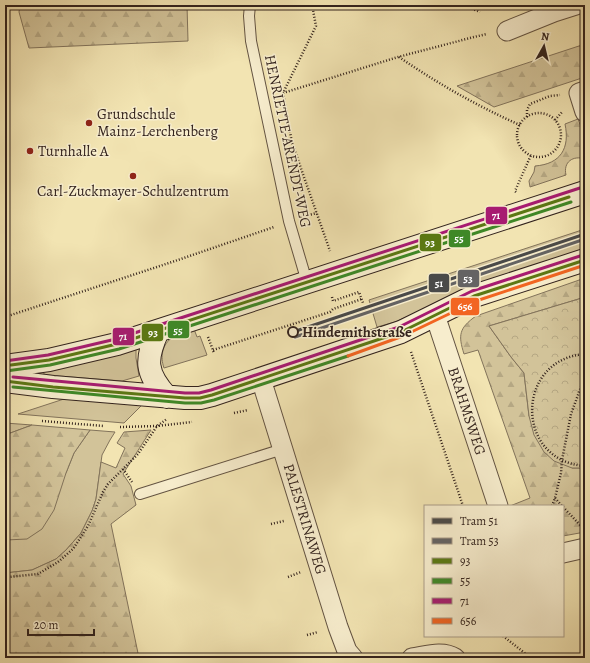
<svg xmlns="http://www.w3.org/2000/svg" width="590" height="663" font-family="Alegreya,serif">
	<style>
		.grass { fill: #d2c399; stroke: #82735b }
		.forest { fill: url(#forest-firs); stroke: #82735b }
		.park { fill: url(#park-crowns); stroke: #82735b }
		.lines { fill: none; stroke-linecap: round; stroke-linejoin: round }
		.lane-casing { stroke: #635342; stroke-width: 12 }
		.street-casing { stroke: #635342; stroke-width: 21 }
		.secondary-casing { stroke: #33231d; stroke-width: 24 }
		.path { stroke: #33231d; stroke-width: 2.5; stroke-dasharray: 1 2; stroke-linecap: butt }
		.lane { stroke: #f7edcd; stroke-width: 10 }
		.street { stroke: #f7edcd; stroke-width: 19 }
		.secondary { stroke: #f7edcd; stroke-width: 22 }
		.bus-1-casing { stroke: #f7edcd; stroke-width: 6 }
		.bus-2-casing { stroke: #f7edcd; stroke-width: 6 }
		.bus-3-casing { stroke: #f7edcd; stroke-width: 6 }
		.bus-4-casing { stroke: #f7edcd; stroke-width: 6 }
		.bus-1 { stroke: #5b7813; stroke-width: 3 }
		.bus-2 { stroke: #3f8827; stroke-width: 3 }
		.bus-3 { stroke: #a71b71; stroke-width: 3 }
		.bus-4 { stroke: #f26522; stroke-width: 3 }
		.tram-1-casing { stroke: #f7edcd; stroke-width: 6 }
		.tram-2-casing { stroke: #f7edcd; stroke-width: 6 }
		.tram-1 { stroke: #4a4a49; stroke-width: 3 }
		.tram-2 { stroke: #646363; stroke-width: 3 }
		.poi-dot { fill: #8f2418; stroke: #f7edcd; stroke-width: 1.5 }
		.stop-dot { fill: #f7edcd; stroke: #33231d; stroke-width: 2 }
		.labels { text-anchor: middle; stroke-width: 3; stroke-linejoin: round; paint-order: stroke }
		.poi-label { font-size: 15px; fill: #33231d; stroke: #f7edcd; text-anchor: start }
		.street-label { font-size: 15px; fill: #33231d; stroke: #f7edcd }
		.stop-label { font-size: 15px; font-weight: bold; fill: #33231d; stroke: #f7edcd; text-anchor: start }
		.line-badge { stroke: #f7edcd; stroke-width: 1.5 }
		.badge-label { font-size: 11px; text-anchor: middle; font-weight: bold; fill: #fff }
	</style>
	<defs>
		<pattern id="forest-firs" width="22" height="20" patternUnits="userSpaceOnUse"><rect width="22" height="20" fill="#d2c399"/><path d="M5 1l3.5 6h-7zM16 11l3.5 6h-7z" fill="#b5a783"/></pattern>
		<pattern id="park-crowns" width="20" height="18" patternUnits="userSpaceOnUse"><rect width="20" height="18" fill="#d2c399"/><path d="M2 6a3 3 0 1 1 6 0M12 15a3 3 0 1 1 6 0" fill="none" stroke="#b5a783"/></pattern>
	</defs>
	<rect width="100%" height="100%" fill="#f2e4b2"/>
	<filter id="stains"><feTurbulence type="fractalNoise" baseFrequency=".005" numOctaves="4"/><feColorMatrix values="0 0 0 0 .2 0 0 0 0 .09 0 0 0 0 .02 0 0 0 .5 -.17"/></filter>
	<radialGradient id="worn" r=".72"><stop offset=".6" stop-color="#630" stop-opacity="0"/><stop offset="1" stop-color="#630" stop-opacity=".3"/></radialGradient>
	<path class="grass" d="M585 229V251L447 297 413 314 395 322 377 327 369 300Z
		M194 329 197 337 200 336 207 355 164 368C160 357 162 344 173 337 179 333 187 331 194 329Z
		M136 349V358L139 376 122 381 46 375 44 374 43 371Z
		M67 398 142 405 124 423 18 414Z
		M5 423 32 425 5 435Z
		M90 430 115 432 110 440 102 455 96 499 92 511 81 533 66 550 56 559 32 570 5 573V539L6 540 66 473 74 453Z"/>
	<path class="forest" d="M20 5H187L188 41 29 48 19 12Z
		M585 44V77L494 107 457 86Z
		M578 119 585 138V159C573 155 563 162 566 175L530 187 529 181 534 172 535 166C561 164 570 148 565 124Z
		M585 278V298H582L489 326 511 357 524 373 529 416 572 468H585V532L563 536V506H510L530 498 478 350 464 354C458 335 459 328 476 316Z
		M32 425 90 430 74 453 66 473 54 510 42 529 27 539 6 540 5 539V435Z
		M151 430 123 474 131 486 136 505 111 524 139 658H5V573L32 570 56 559 66 550 81 533 92 511 96 499 101 462 116 468 125 448 117 443 124 432Z"/>
	<path class="park" d="M582 298H585V468H572L554 461 544 452 534 435 529 416 524 373 511 357 489 326Z"/>
	<g class="lines">
		<g class="lane-casing">
			<path id="lane" d="M250 5 249 16 251 41 289 221 307 282
				M140 494 283 449"/>
		</g>
		<g class="street-casing">
			<path id="street" d="M507 31 554 12 576 5
				M585 91 579 93 585 112
				M435 315 498 506
				M261 379 338 627 347 651 353 658
				M563 553 585 548
				M412 658C426 656 442 650 455 658"/>
		</g>
		<g class="secondary-casing">
			<path id="secondary" d="M158 331C145 359 145 373 167 397
				M5 366 49 360 117 344 585 192
				M5 381 53 387 185 398H200L212 395 401 332 474 296 585 260"/>
		</g>
		<path class="path" d="M312 5 316 26 283 93 292 143 330 251
			M475 5 473 9 480 12
			M399 57C437 83 477 106 520 125
			M283 93 398 57 474 37 487 34
			M517 135a22 22 0 1 1 44 0a22 22 0 1 1-44 0Z
			M527 117V110L530 104 550 96 560 95
			M555 120 563 111
			M516 192 515 191 531 155
			M305 216 317 213
			M332 297 333 301 359 292 363 303
			M5 317 175 261 274 227
			M208 337 214 353
			M213 350 330 312 333 309 362 299
			M411 352 463 506
			M585 354C515 359 514 461 585 466
			M234 413 248 410
			M5 418H6
			M42 421 104 426
			M120 427 157 426 192 422
			M123 469 132 482
			M555 498 562 506
			M552 506 555 498 561 473 562 460 571 414 585 376
			M563 507 582 527
			M271 524 284 521
			M288 577 301 572
			M5 579 9 577 38 574 58 562 73 549 88 526 103 492 108 484 138 454 157 426 167 419
			M307 635 318 632
			M503 636 531 658"/>
		<use href="#lane" class="lane"/>
		<use href="#street" class="street"/>
		<use href="#secondary" class="secondary"/>
		<g class="bus-1-casing">
			<path id="bus-1" d="M11 365 49 360 117 344 569 197
				M5 381 53 387 185 398H200L212 395 401 332 474 296 585 260"/>
		</g>
		<g class="bus-2-casing">
			<path id="bus-2" d="M6 371 50 365 119 349 571 202
				M13 387 185 403H201L214 400 348 356"/>
		</g>
		<g class="bus-3-casing">
			<path id="bus-3" d="M5 361 48 355 116 339 583 187
				M13 377 185 393H199L211 390 399 327 472 291 583 255"/>
		</g>
		<g class="bus-4-casing">
			<path id="bus-4" d="M348 356 403 336 476 301 585 265"/>
		</g>
		<use href="#bus-1" class="bus-1"/>
		<use href="#bus-2" class="bus-2"/>
		<use href="#bus-3" class="bus-3"/>
		<use href="#bus-4" class="bus-4"/>
		<g class="tram-1-casing">
			<path id="tram-1" d="M293 332 585 234"/>
		</g>
		<g class="tram-2-casing">
			<path id="tram-2" d="M295 337 585 239"/>
		</g>
		<use href="#tram-1" class="tram-1"/>
		<use href="#tram-2" class="tram-2"/>
	</g>
	<g class="poi-dot">
		<circle cx="89" cy="123" r="4"/>
		<circle cx="30" cy="151" r="4"/>
		<circle cx="133" cy="176" r="4"/>
	</g>
	<circle class="stop-dot" cx="293" cy="332" r="5"/>
	<g class="labels">
		<g class="poi-label">
			<text x="97" y="119">Grundschule<tspan x="97" dy="17">Mainz-Lerchenberg</tspan></text>
			<text x="38" y="156">Turnhalle A</text>
			<text x="133" y="196" text-anchor="middle">Carl-Zuckmayer-Schulzentrum</text>
		</g>
		<g class="street-label">
			<text transform="translate(288 141) rotate(78)" y="5">HENRIETTE-ARENDT-WEG</text>
			<text transform="translate(467 411) rotate(72)" y="5">BRAHMSWEG</text>
			<text transform="translate(305 519) rotate(73)" y="5">PALESTRINAWEG</text>
		</g>
		<g class="stop-label">
			<text x="302" y="337">Hindemithstraße</text>
		</g>
	</g>
	<g class="line-badge">
		<rect x="485" y="206" width="23" height="19" rx="4" fill="#a71b71"/>
		<rect x="448" y="229" width="23" height="19" rx="4" fill="#3f8827"/>
		<rect x="419" y="233" width="23" height="19" rx="4" fill="#5b7813"/>
		<rect x="457" y="269" width="23" height="19" rx="4" fill="#646363"/>
		<rect x="428" y="273" width="22" height="20" rx="4" fill="#4a4a49"/>
		<rect x="450" y="297" width="30" height="19" rx="4" fill="#f26522"/>
		<rect x="167" y="320" width="23" height="19" rx="4" fill="#3f8827"/>
		<rect x="141" y="323" width="23" height="19" rx="4" fill="#5b7813"/>
		<rect x="112" y="327" width="23" height="19" rx="4" fill="#a71b71"/>
	</g>
	<g class="badge-label">
		<text x="496" y="219">71</text>
		<text x="459" y="242">55</text>
		<text x="430" y="246">93</text>
		<text x="468" y="282">53</text>
		<text x="439" y="287">51</text>
		<text x="465" y="310">656</text>
		<text x="178" y="334">55</text>
		<text x="153" y="336">93</text>
		<text x="123" y="340">71</text>
	</g>
	<rect width="590" height="663" fill="none" stroke="#f2e4b2" stroke-width="20"/>
	<rect x="6" y="6" width="578" height="651" fill="none" stroke="#33231d" stroke-width="2"/>
	<rect x="10" y="10" width="570" height="643" fill="none" stroke="#33231d"/>
	<rect x="424" y="505" width="140" height="132" fill="#f7edcd" stroke="#a99c87"/>
	<rect x="432" y="518" width="20" height="6" fill="#4a4a49" stroke="#a99c87"/>
	<text x="460" y="525" font-size="12" fill="#33231d">Tram 51</text>
	<rect x="432" y="538" width="20" height="6" fill="#646363" stroke="#a99c87"/>
	<text x="460" y="545" font-size="12" fill="#33231d">Tram 53</text>
	<rect x="432" y="558" width="20" height="6" fill="#5b7813" stroke="#a99c87"/>
	<text x="460" y="565" font-size="12" fill="#33231d">93</text>
	<rect x="432" y="578" width="20" height="6" fill="#3f8827" stroke="#a99c87"/>
	<text x="460" y="585" font-size="12" fill="#33231d">55</text>
	<rect x="432" y="598" width="20" height="6" fill="#a71b71" stroke="#a99c87"/>
	<text x="460" y="605" font-size="12" fill="#33231d">71</text>
	<rect x="432" y="618" width="20" height="6" fill="#f26522" stroke="#a99c87"/>
	<text x="460" y="625" font-size="12" fill="#33231d">656</text>
	<g transform="translate(544 46) rotate(8)" stroke="#f7edcd" stroke-width="3" paint-order="stroke">
	<path d="M0-3L7 15L0 10L-7 15Z" fill="#33231d"/>
	<text y="-6" font-size="11" font-weight="bold" text-anchor="middle" fill="#33231d">N</text>
	</g>
	<path d="M28 629v6h66v-6" fill="none" stroke="#33231d" stroke-width="2"/>
	<text x="34" y="629" font-size="12" fill="#33231d" stroke="#f7edcd" stroke-width="3" paint-order="stroke">20 m</text>
	<rect width="100%" height="100%" filter="url(#stains)"/>
	<rect width="100%" height="100%" fill="url(#worn)"/>
</svg>
